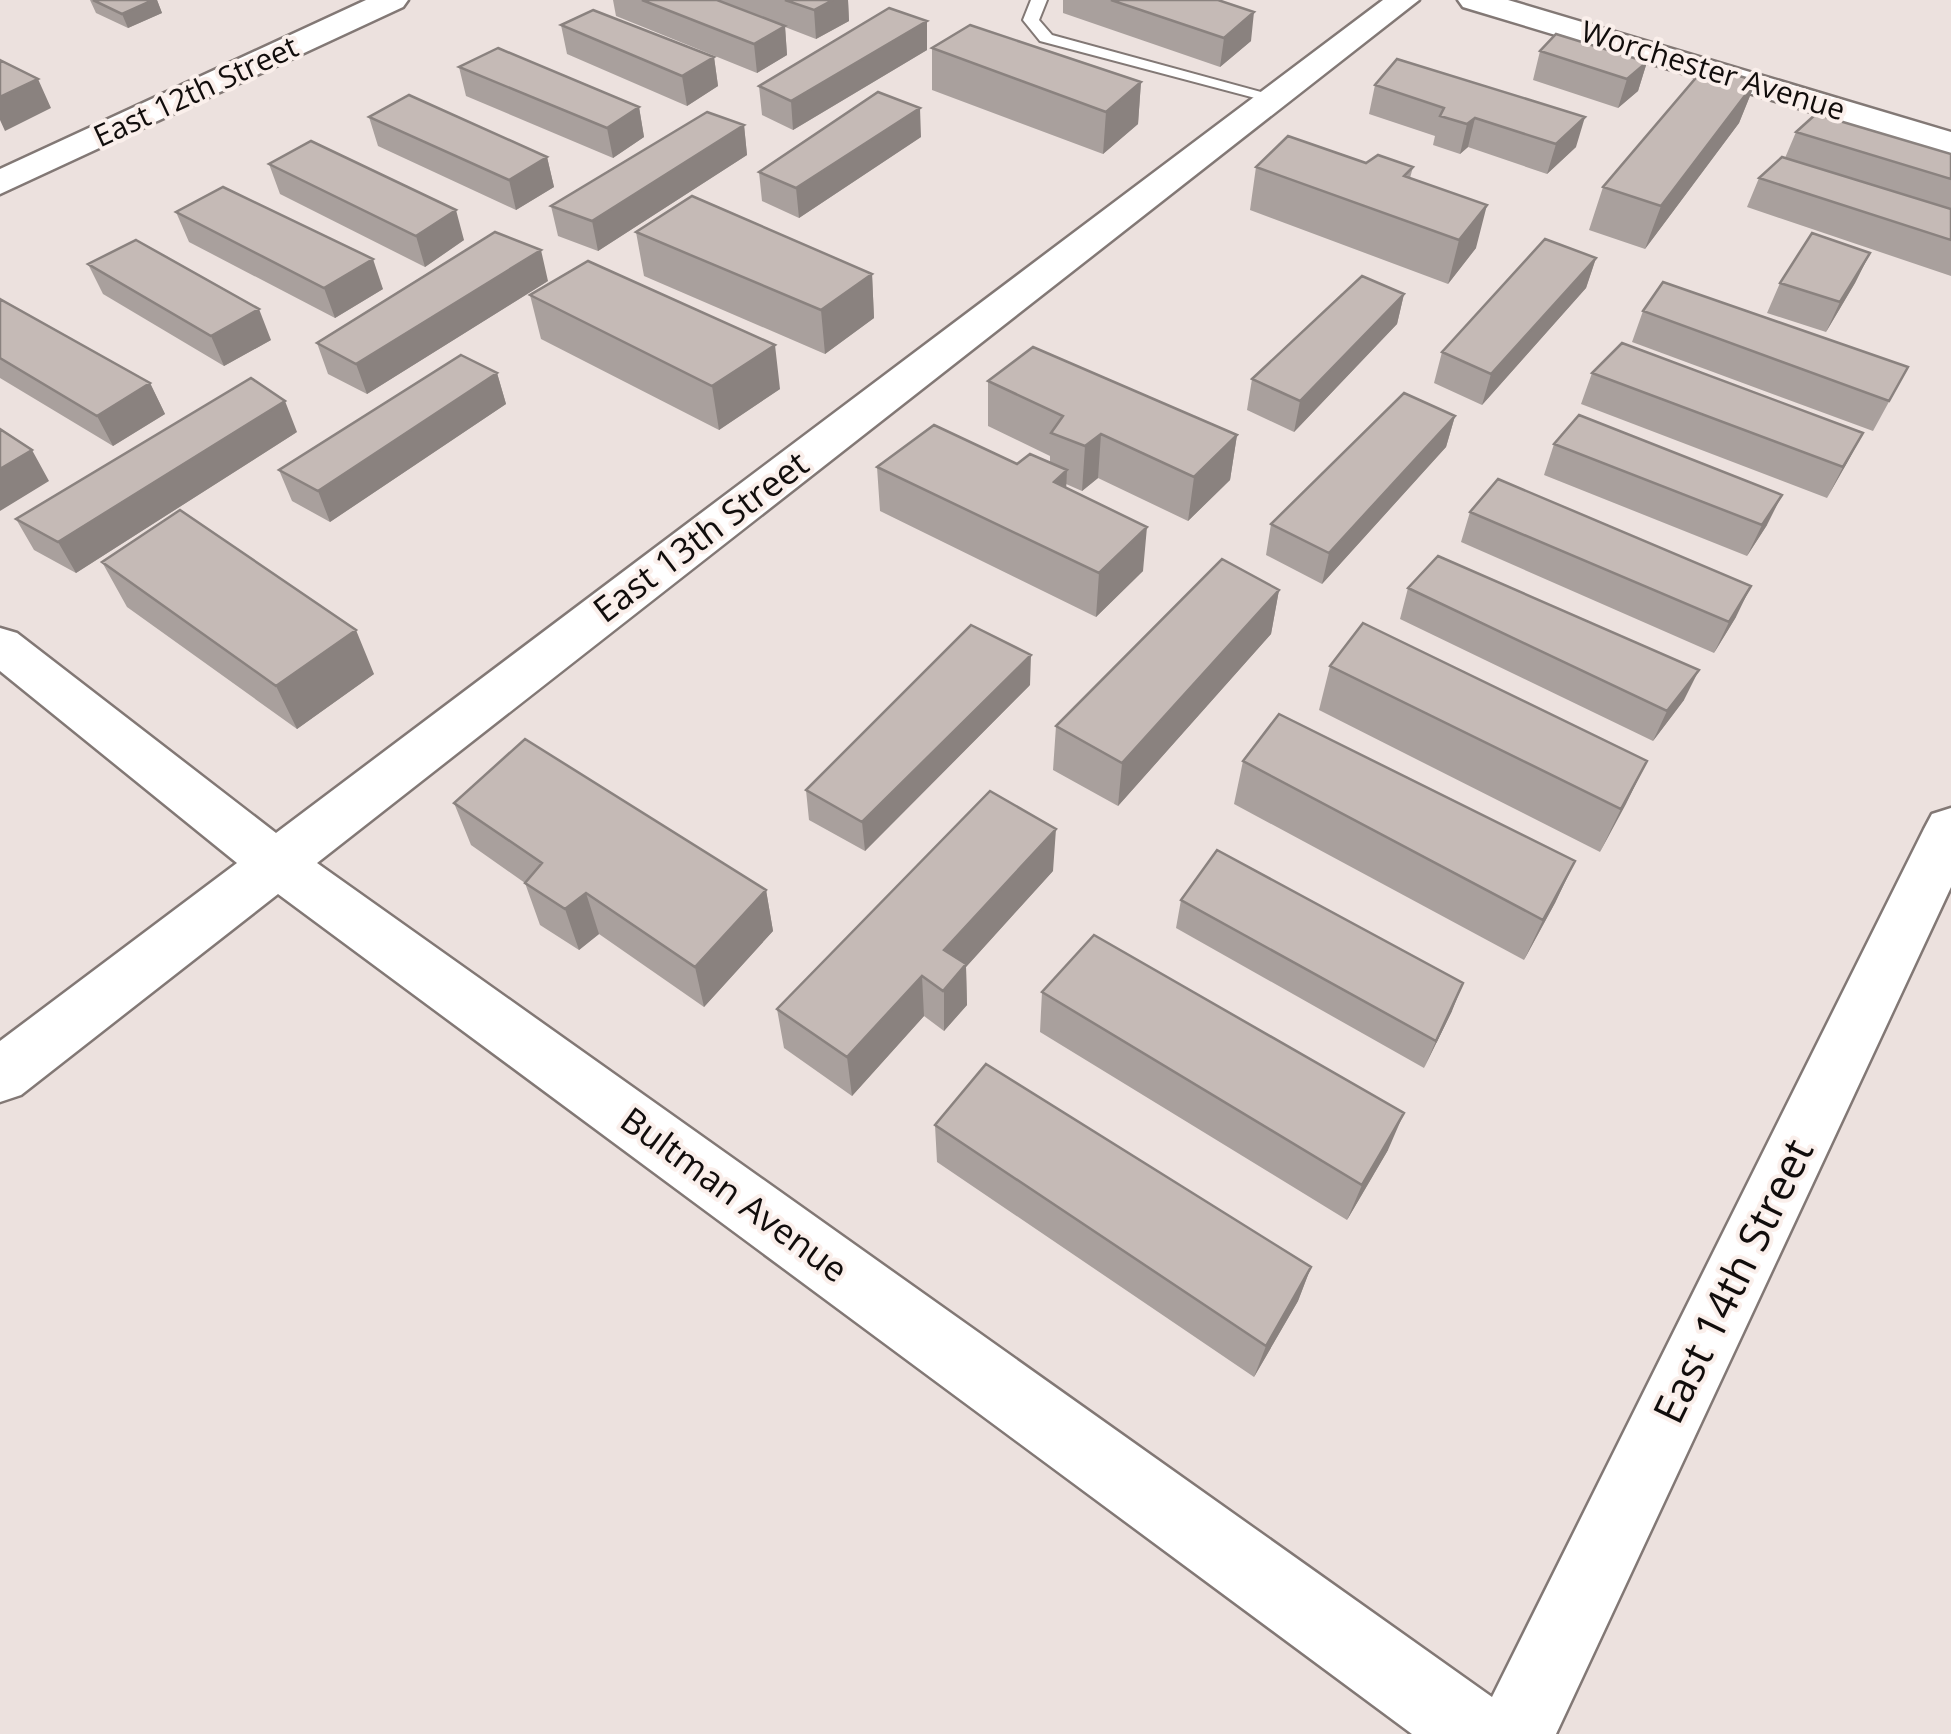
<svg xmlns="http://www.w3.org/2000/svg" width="1951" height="1734" font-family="'Open Sans',sans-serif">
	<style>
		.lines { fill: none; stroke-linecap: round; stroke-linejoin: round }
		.lane-casing { stroke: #827875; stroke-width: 4 }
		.street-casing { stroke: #827875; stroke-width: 5 }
		.lane { fill: #fff; fill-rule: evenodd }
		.street { fill: #fff; fill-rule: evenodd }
		.wall { fill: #a9a09d }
		.shaded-wall { fill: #8a827f }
		.building { fill: #c5bab6; stroke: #8a827f; stroke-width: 2.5 }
		.labels { text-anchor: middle; stroke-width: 8; stroke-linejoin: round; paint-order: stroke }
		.far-street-label { font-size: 30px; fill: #110d0c; stroke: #faefeb }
		.street-label { font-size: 35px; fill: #110d0c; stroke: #faefeb }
		.near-street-label { font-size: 42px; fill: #110d0c; stroke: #faefeb }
	</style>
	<rect width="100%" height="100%" fill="#ece1de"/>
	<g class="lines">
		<g class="lane-casing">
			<path id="lane" d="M1031 0H1047L1039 20 1052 35 1283 98 1274 103 1040 41 1023 20Z"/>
		</g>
		<g class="street-casing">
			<path id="street" d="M366 0H408L403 7 0 194V169Z
				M1383 0H1419L317 863 1492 1697 1924 829 1932 814 1951 808V887L1556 1734H1412L278 894 21 1095 0 1102V1041L237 863 0 671V628L17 633 276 833Z
				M1458 0H1508L1951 132V154L1463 7Z"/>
		</g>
		<use href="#lane" class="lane"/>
		<use href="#street" class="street"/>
	</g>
	<path class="wall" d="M90 0H157L162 13 128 28 96 13Z
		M613 0H848L849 21 816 39 785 27 787 55 757 73 616 16Z
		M1063 0H1218L1251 41 1220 67 1063 13Z
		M927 21V50L793 130 762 115 759 86Z
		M561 25 714 57 718 86 687 106 567 54Z
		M970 25 1141 82 1138 124 1103 154 932 90V48Z
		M1540 51 1647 62 1638 91 1618 108 1533 80Z
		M459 67 639 107 644 137 613 158 466 96Z
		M1756 81 1739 123 1645 249 1589 230 1603 187Z
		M1375 85 1576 147 1547 174 1468 147 1460 154 1433 145 1435 136 1369 114Z
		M369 117 547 157 554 187 516 210 378 146Z
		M744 125 747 155 598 251 558 236 551 206Z
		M1796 132 1951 154V276L1747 207 1759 178 1785 158Z
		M921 137 799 218 762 201 759 172Z
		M1366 163 1413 167 1410 178 1476 248 1448 284 1250 210 1256 167Z
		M269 164 464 240 425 267 280 194Z
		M176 212 383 289 335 318 189 242Z
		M636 232 872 274 874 318 825 354 644 276Z
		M1870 253 1855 283 1826 332 1767 313 1780 283Z
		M1596 258 1586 288 1482 405 1434 383 1442 352Z
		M88 264 271 340 224 366 103 294Z
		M548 281 367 394 328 374 317 343Z
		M1404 294 1397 324 1294 432 1247 410 1252 379Z
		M530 295 780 389 719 430 541 339Z
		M0 299 150 383 165 414 113 446 0 378Z
		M1643 311 1908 367 1873 431 1632 342Z
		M497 373 506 404 330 522 292 501 279 470Z
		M1592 373 1863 433 1827 498 1581 404Z
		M988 381 1237 435 1230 480 1188 521 1098 478 1082 491 1066 484V488L1143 571 1096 617 880 511 877 467 1050 463V456L988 426Z
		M1455 416 1446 447 1322 584 1266 555 1271 524Z
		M297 432 76 573 34 550 16 519Z
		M1554 444 1767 525 1747 556 1544 475Z
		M1470 512 1736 617 1714 653 1461 542Z
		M102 562 374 674 297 729 127 607Z
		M1408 588 1684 700 1653 741 1400 619Z
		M1279 590 1271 634 1118 806 1053 770 1056 726Z
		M1330 666 1647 761 1600 852 1319 710Z
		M1030 685 865 851 809 820 806 790Z
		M1243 761 1575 861 1555 903 1524 960 1234 804Z
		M454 803 766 890 773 931 704 1007 599 934 579 950 540 925 525 883 471 845Z
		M1053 871 966 967 967 1005 944 1031 924 1016 852 1096 784 1048 777 1009Z
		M1181 900 1452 1011 1424 1068 1176 928Z
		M1042 992 1388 1150 1347 1220 1040 1032Z
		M935 1125 1311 1267 1298 1301 1254 1377 937 1162Z"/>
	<path class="shaded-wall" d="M153 0H157L162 13 128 28 122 14Z
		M833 0H848L849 21 816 39 814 10Z
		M1254 12 1251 41 1220 67 1224 38Z
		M927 21V50L793 130 791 101Z
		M785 26 787 55 757 73 754 44Z
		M714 57 718 86 687 106 682 76Z
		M1647 62 1638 91 1618 108 1627 79Z
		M38 79 51 108 5 131 0 120V97Z
		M1756 81 1739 123 1645 249 1661 206Z
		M1141 82 1138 124 1103 154 1106 112Z
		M639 107 644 137 613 158 607 128Z
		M920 108 921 137 799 218 796 188Z
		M1585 117 1576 147 1547 174 1556 144Z
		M1475 118 1468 147 1460 154 1467 124Z
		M744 125 747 155 598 251 592 221Z
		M547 157 554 187 516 210 509 180Z
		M1487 205 1476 248 1448 284 1459 240Z
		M456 210 464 240 425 267 416 236Z
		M541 250 548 281 367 394 356 364Z
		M1870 253 1855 283 1826 332 1840 302Z
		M1596 258 1586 288 1482 405 1491 374Z
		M373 259 383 289 335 318 324 288Z
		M872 274 874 318 825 354 821 310Z
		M1404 294 1397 324 1294 432 1300 401Z
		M259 309 271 340 224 366 211 336Z
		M775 345 780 389 719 430 712 386Z
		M497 373 506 404 330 522 318 491Z
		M150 383 165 414 113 446 97 416Z
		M285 401 297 432 76 573 58 542Z
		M1455 416 1446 447 1322 584 1329 553Z
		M1863 433 1847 463 1827 498 1843 467Z
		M1101 434 1098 478 1082 491 1085 446Z
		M1237 435 1230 480 1188 521 1194 477Z
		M32 450 49 481 0 511V469Z
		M1067 470 1065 515 1054 482Z
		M1782 495 1767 525 1747 556 1762 525Z
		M1147 527 1143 571 1096 617 1099 573Z
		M1751 586 1736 617 1714 653 1729 622Z
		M1279 590 1271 634 1118 806 1122 763Z
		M356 630 374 674 297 729 276 686Z
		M1031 655 1030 685 865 851 862 822Z
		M1699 670 1684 700 1653 741 1667 711Z
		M1647 761 1626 804 1600 852 1621 809Z
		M1056 829 1053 871 966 967 967 1005 944 1031V950Z
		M1575 861 1555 903 1524 960 1543 920Z
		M766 890 773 931 704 1007 695 967Z
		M586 893 599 934 579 950 565 909Z
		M922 976 924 1016 852 1096 847 1057Z
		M1463 983 1452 1011 1424 1068 1436 1041Z
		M1404 1113 1388 1150 1347 1220 1362 1185Z
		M1311 1267 1298 1301 1254 1377 1266 1346Z"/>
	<path class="building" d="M93 0H153L122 14Z
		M642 0H717L785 26 754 44Z
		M785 0H833L814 10Z
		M1111 0H1218L1254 12 1224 38Z
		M889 8 927 21 791 101 759 86Z
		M593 10 714 57 682 76 561 25Z
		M970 25 1141 82 1106 112 932 48Z
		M1556 34 1647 62 1627 79 1540 51Z
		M498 48 639 107 607 128 459 67Z
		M1397 59 1585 117 1556 144 1475 118 1467 124 1440 116 1444 108 1375 85Z
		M0 60 38 79 0 97Z
		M1706 66 1756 81 1661 206 1603 187Z
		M878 92 920 108 796 188 759 172Z
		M409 95 547 157 509 180 369 117Z
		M707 112 744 125 592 221 551 206Z
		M1816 114 1951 154V179L1796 132Z
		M1288 136 1366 163 1378 155 1413 167 1404 176 1487 205 1459 240 1256 167Z
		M311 141 456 210 416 236 269 164Z
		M1782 157 1951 209V240L1759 178Z
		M223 187 373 259 324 288 176 212Z
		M692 196 872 274 821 310 636 232Z
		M495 232 541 250 356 364 317 343Z
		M1812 233 1870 253 1840 302 1780 283Z
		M1545 239 1596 258 1491 374 1442 352Z
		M136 240 259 309 211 336 88 264Z
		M588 261 775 345 712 386 530 295Z
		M1362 276 1404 294 1300 401 1252 379Z
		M1663 282 1908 367 1889 401 1643 311Z
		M0 299 150 383 97 416 0 358Z
		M1622 343 1863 433 1843 467 1592 373Z
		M1033 347 1237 435 1194 477 1101 434 1085 446 1051 433 1063 416 988 381Z
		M461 355 497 373 318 491 279 470Z
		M251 378 285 401 58 542 16 519Z
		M1404 393 1455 416 1329 553 1271 524Z
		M1579 415 1782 495 1762 525 1554 444Z
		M934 425 1017 464 1030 454 1067 470 1054 482 1147 527 1099 573 877 467Z
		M0 429 32 450 0 469Z
		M1498 479 1751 586 1729 622 1470 512Z
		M180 510 356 630 276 686 102 562Z
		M1438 556 1699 670 1667 711 1408 588Z
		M1222 559 1279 590 1122 763 1056 726Z
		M1363 623 1647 761 1621 809 1330 666Z
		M971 625 1031 655 862 822 806 790Z
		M1279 714 1575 861 1543 920 1243 761Z
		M525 739 766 890 695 967 586 893 565 909 525 883 542 863 454 803Z
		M990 791 1056 829 944 950 966 964 943 991 922 976 847 1057 777 1009Z
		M1217 850 1463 983 1436 1041 1181 900Z
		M1094 935 1404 1113 1362 1185 1042 992Z
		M986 1064 1311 1267 1266 1346 935 1125Z"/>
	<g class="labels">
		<g class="far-street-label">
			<text transform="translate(1713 71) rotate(17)" y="10">Worchester Avenue</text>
			<text transform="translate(196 92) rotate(-25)" y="10">East 12th Street</text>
		</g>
		<g class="street-label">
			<text transform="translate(701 537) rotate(-37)" y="12">East 13th Street</text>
			<text transform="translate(734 1195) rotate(36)" y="12">Bultman Avenue</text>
		</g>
		<g class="near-street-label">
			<text transform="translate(1733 1281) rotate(-64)" y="15">East 14th Street</text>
		</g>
	</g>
</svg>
